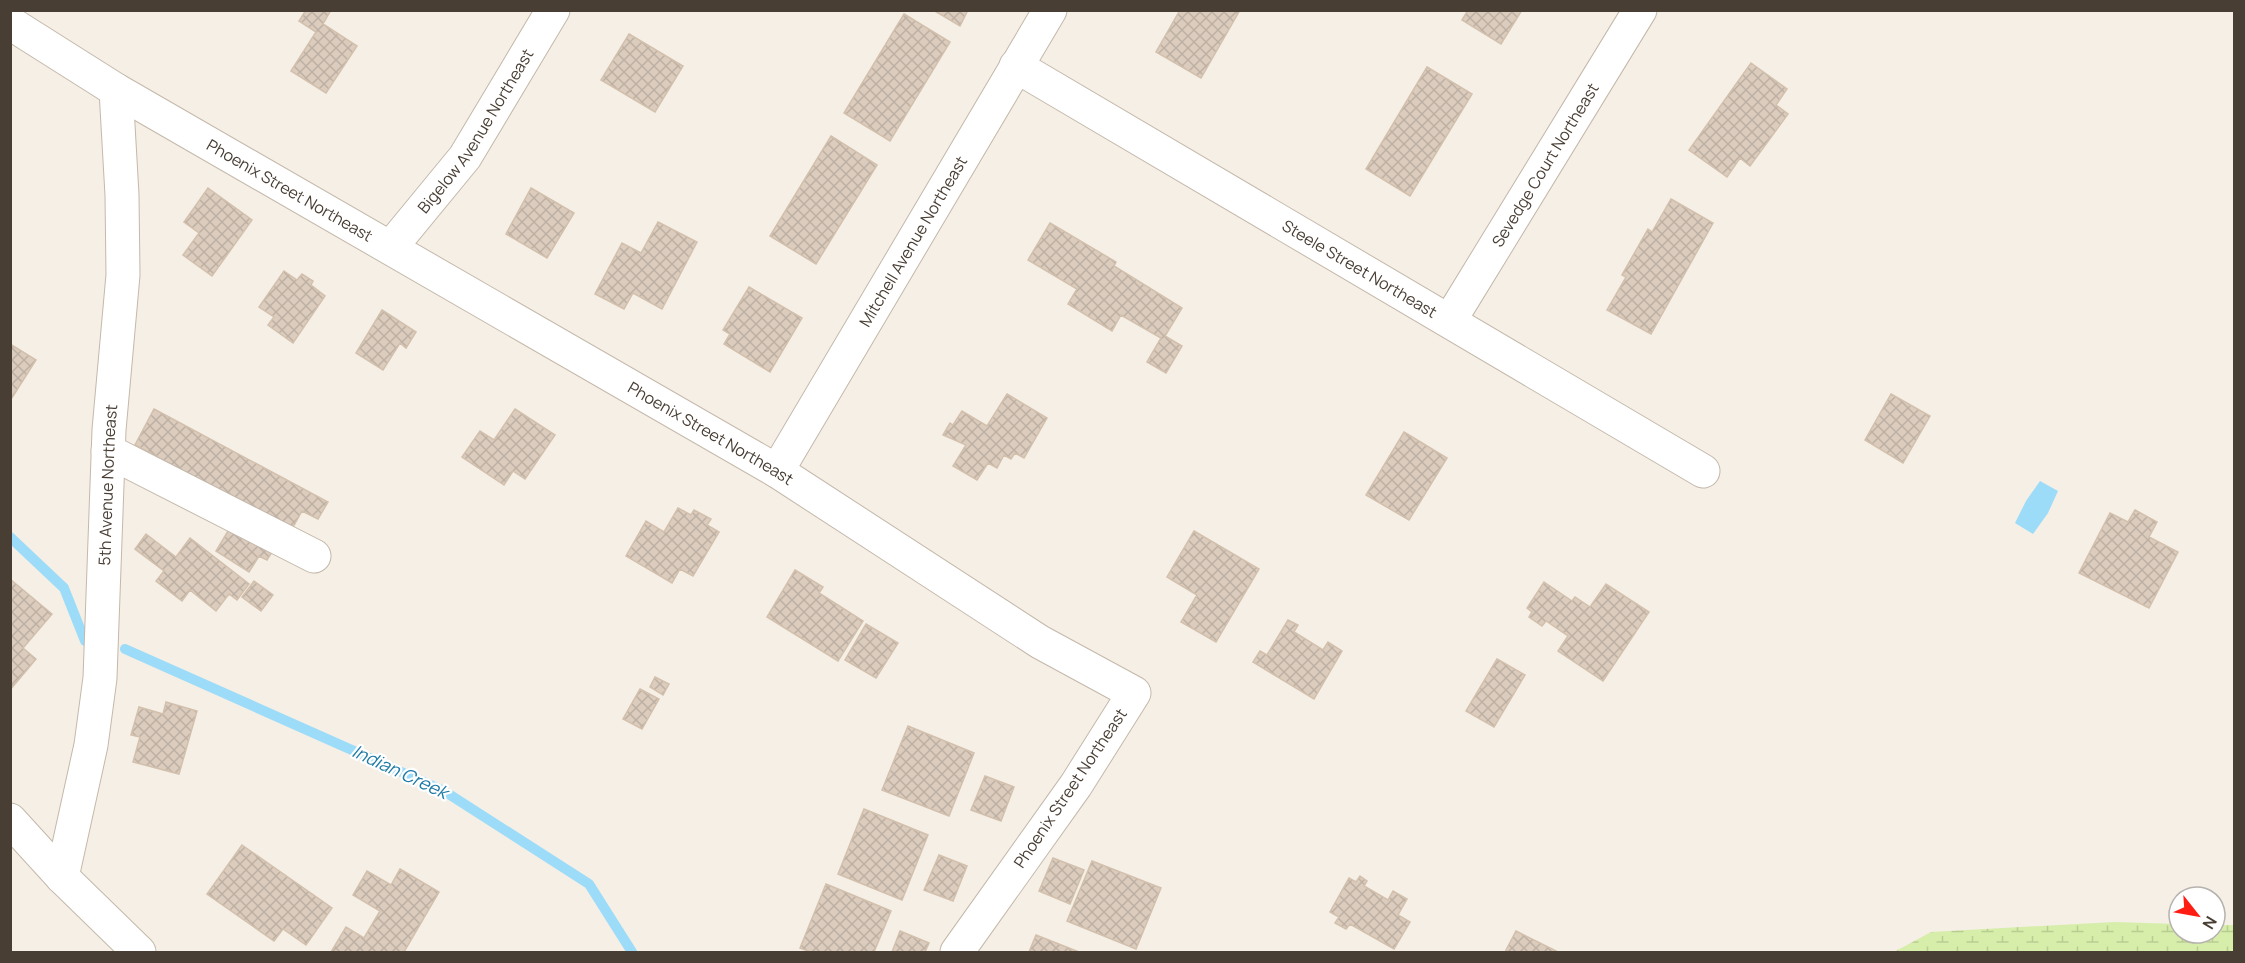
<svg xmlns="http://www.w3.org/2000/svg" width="2245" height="963" font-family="Manrope,sans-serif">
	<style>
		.wetland { fill: url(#wetland-marsh) }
		.water { fill: #9cdcf8 }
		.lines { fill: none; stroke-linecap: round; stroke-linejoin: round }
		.stream { stroke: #9cdcf8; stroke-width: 10 }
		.building { fill: url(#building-cross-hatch); stroke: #d3c0ac; stroke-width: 1.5 }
		.minor-casing { stroke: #c4b8aa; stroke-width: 35 }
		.minor { stroke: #fff; stroke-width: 33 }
		.labels { text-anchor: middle; stroke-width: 4.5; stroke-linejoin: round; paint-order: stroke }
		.street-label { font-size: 16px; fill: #483e34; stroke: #fff }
		.water-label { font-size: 18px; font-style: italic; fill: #1f7ba6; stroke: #fff }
	</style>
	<defs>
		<pattern id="wetland-marsh" width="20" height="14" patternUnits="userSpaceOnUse" patternTransform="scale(1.5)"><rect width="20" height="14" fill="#d6eeaa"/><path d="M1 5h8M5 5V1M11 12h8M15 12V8" fill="none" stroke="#b9cd93"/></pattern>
		<pattern id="building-cross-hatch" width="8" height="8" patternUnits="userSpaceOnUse" patternTransform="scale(1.5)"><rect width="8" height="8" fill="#dbccbd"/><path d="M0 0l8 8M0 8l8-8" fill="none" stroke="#bdb0a3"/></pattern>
	</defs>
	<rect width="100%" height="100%" fill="#f5efe6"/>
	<path class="wetland" d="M2114 922 2179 924V933H2215V925H2234V952H1894L1931 932Z"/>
	<path class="water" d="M2040 481 2058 491 2048 513 2033 534 2015 523 2026 501Z"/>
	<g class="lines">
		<path class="stream" d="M10 537 64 588 85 641
			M125 649 444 791 589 884 632 952"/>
	</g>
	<path class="building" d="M306 10H331L323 24 357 46 326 93 291 71 316 32 299 21Z
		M933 10H968L960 26Z
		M1180 10H1240L1201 78 1156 52Z
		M1468 10H1522L1501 44 1462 20Z
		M904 14 950 42 890 141 844 113Z
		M629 34 683 66 655 112 601 80Z
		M1751 63 1787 89 1776 105 1788 114 1750 166 1740 158 1727 177 1689 150Z
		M1427 67 1472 94 1410 196 1366 169Z
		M831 136 877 165 816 264 770 236Z
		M208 188 252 220 212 276 183 255 199 233 184 222Z
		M531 188 574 213 547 258 506 234Z
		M1671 199 1713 223 1651 334 1607 310 1626 277 1622 275 1648 229 1652 232Z
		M658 222 697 242 662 309 633 293 624 309 595 294 622 243 641 253Z
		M1050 223 1116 262 1114 266 1182 308 1165 336 1182 346 1166 373 1147 362 1161 338 1121 315 1112 331 1068 304 1077 289 1028 260Z
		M284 271 297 280 302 274 313 281 311 285 325 296 293 343 268 325 274 317 259 307Z
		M749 287 802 318 770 372 724 344 730 334 723 330Z
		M382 310 416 332 406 348 400 343 383 370 356 353Z
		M10 344 36 360 10 401Z
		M1007 394 1047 418 1024 458 1015 453 1011 459 1004 455 997 468 988 463 977 480 953 466 966 445 943 435 950 423 953 425 962 411 987 426Z
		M1891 394 1930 416 1903 463 1865 440Z
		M154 409 328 502 318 519 302 511 292 529 135 445Z
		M515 409 555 435 525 479 513 471 504 485 462 457 480 431 494 440Z
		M1404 432 1447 458 1409 520 1366 495Z
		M678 508 691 515 694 510 711 519 707 525 719 532 693 576 680 569 672 583 626 556 646 521 664 532Z
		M2135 510 2157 522 2149 537 2178 552 2149 608 2079 573 2110 513 2128 522Z
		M231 526 272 552 267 560 259 556 249 572 216 551Z
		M1194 531 1259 569 1216 642 1181 622 1197 595 1167 577Z
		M146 534 176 557 190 538 249 584 237 600 229 594 216 611 190 590 182 601 156 581 164 571 135 549Z
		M795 570 823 587 819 593 863 621 838 661 767 617Z
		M10 579 52 614 23 648 36 659 10 690Z
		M254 581 273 595 261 611 242 597Z
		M1544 582 1572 601 1575 597 1590 607 1606 584 1649 612 1603 681 1558 651 1568 636 1546 621 1542 626 1529 617 1532 612 1527 608Z
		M1288 620 1298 625 1294 632 1323 650 1328 642 1342 651 1314 699 1253 662 1260 651 1267 655Z
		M866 624 898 643 876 678 845 660Z
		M1497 659 1525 675 1494 727 1466 711Z
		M655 677 669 684 663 695 650 687Z
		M640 689 659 699 642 729 623 719Z
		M166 702 197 711 179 774 133 762 140 737 131 735 139 707 163 714Z
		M908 726 974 753 949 816 882 790Z
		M985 776 1014 787 1001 821 971 810Z
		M864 809 928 835 902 900 838 874Z
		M242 845 332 908 306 945 283 929 274 941 207 894Z
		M939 855 967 866 953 901 924 890Z
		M1053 858 1084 870 1070 904 1039 891Z
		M1092 861 1161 888 1136 949 1067 921Z
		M400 869 439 892 404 952H331L346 927 364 938 380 911 353 895 367 871 391 885Z
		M1360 876 1367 881 1364 886 1388 900 1393 891 1407 899 1398 915 1410 922 1394 949 1350 924 1346 929 1335 923 1339 917 1330 912 1349 878 1356 882Z
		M826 884 891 911 874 952H811L800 948Z
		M900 931 929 943 925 952H892Z
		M1516 931 1558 952H1505Z
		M1036 935 1079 952H1029Z"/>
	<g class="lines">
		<g class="minor-casing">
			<g id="minor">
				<path id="s1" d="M10 23 116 90 777 471 1040 642 1134 693 1076 785 957 952"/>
				<path id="s2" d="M1016 66 1703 471"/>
				<path id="s3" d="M391 247 465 157 553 10"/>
				<path id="s4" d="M1450 320 1640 10"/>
				<path d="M108 451 314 556"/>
				<path id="s5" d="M777 471 1050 10"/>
				<path d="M10 820 62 877 139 952"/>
				<path id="s6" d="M62 877 91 745 100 678 109 430 123 275 122 195 116 90"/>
			</g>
		</g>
		<use href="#minor" class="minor"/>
	</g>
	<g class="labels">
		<g class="street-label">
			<text dy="6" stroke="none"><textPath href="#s3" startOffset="144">Bigelow Avenue Northeast</textPath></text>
			<text dy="6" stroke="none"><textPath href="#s4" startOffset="182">Sevedge Court Northeast</textPath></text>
			<text dy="6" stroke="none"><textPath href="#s1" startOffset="326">Phoenix Street Northeast</textPath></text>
			<text dy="6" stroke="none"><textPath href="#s5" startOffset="267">Mitchell Avenue Northeast</textPath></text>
			<text dy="6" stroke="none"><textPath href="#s2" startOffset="399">Steele Street Northeast</textPath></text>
			<text dy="6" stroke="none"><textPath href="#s1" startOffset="812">Phoenix Street Northeast</textPath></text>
			<text dy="6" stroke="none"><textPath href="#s6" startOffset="396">5th Avenue Northeast</textPath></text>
			<text transform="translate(1070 788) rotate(-56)" y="6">Phoenix Street Northeast</text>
		</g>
		<g class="water-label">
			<text transform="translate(400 772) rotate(25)" y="6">Indian Creek</text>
		</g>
	</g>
	<rect width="2245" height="963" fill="none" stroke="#483e34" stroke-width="24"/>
	<g transform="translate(2197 915) rotate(121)"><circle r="28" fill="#ffffff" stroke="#b6b2ae" stroke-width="1.5"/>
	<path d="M0-4.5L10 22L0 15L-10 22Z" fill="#ff1d13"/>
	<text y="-9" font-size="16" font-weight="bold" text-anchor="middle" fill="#483e34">N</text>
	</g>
</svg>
